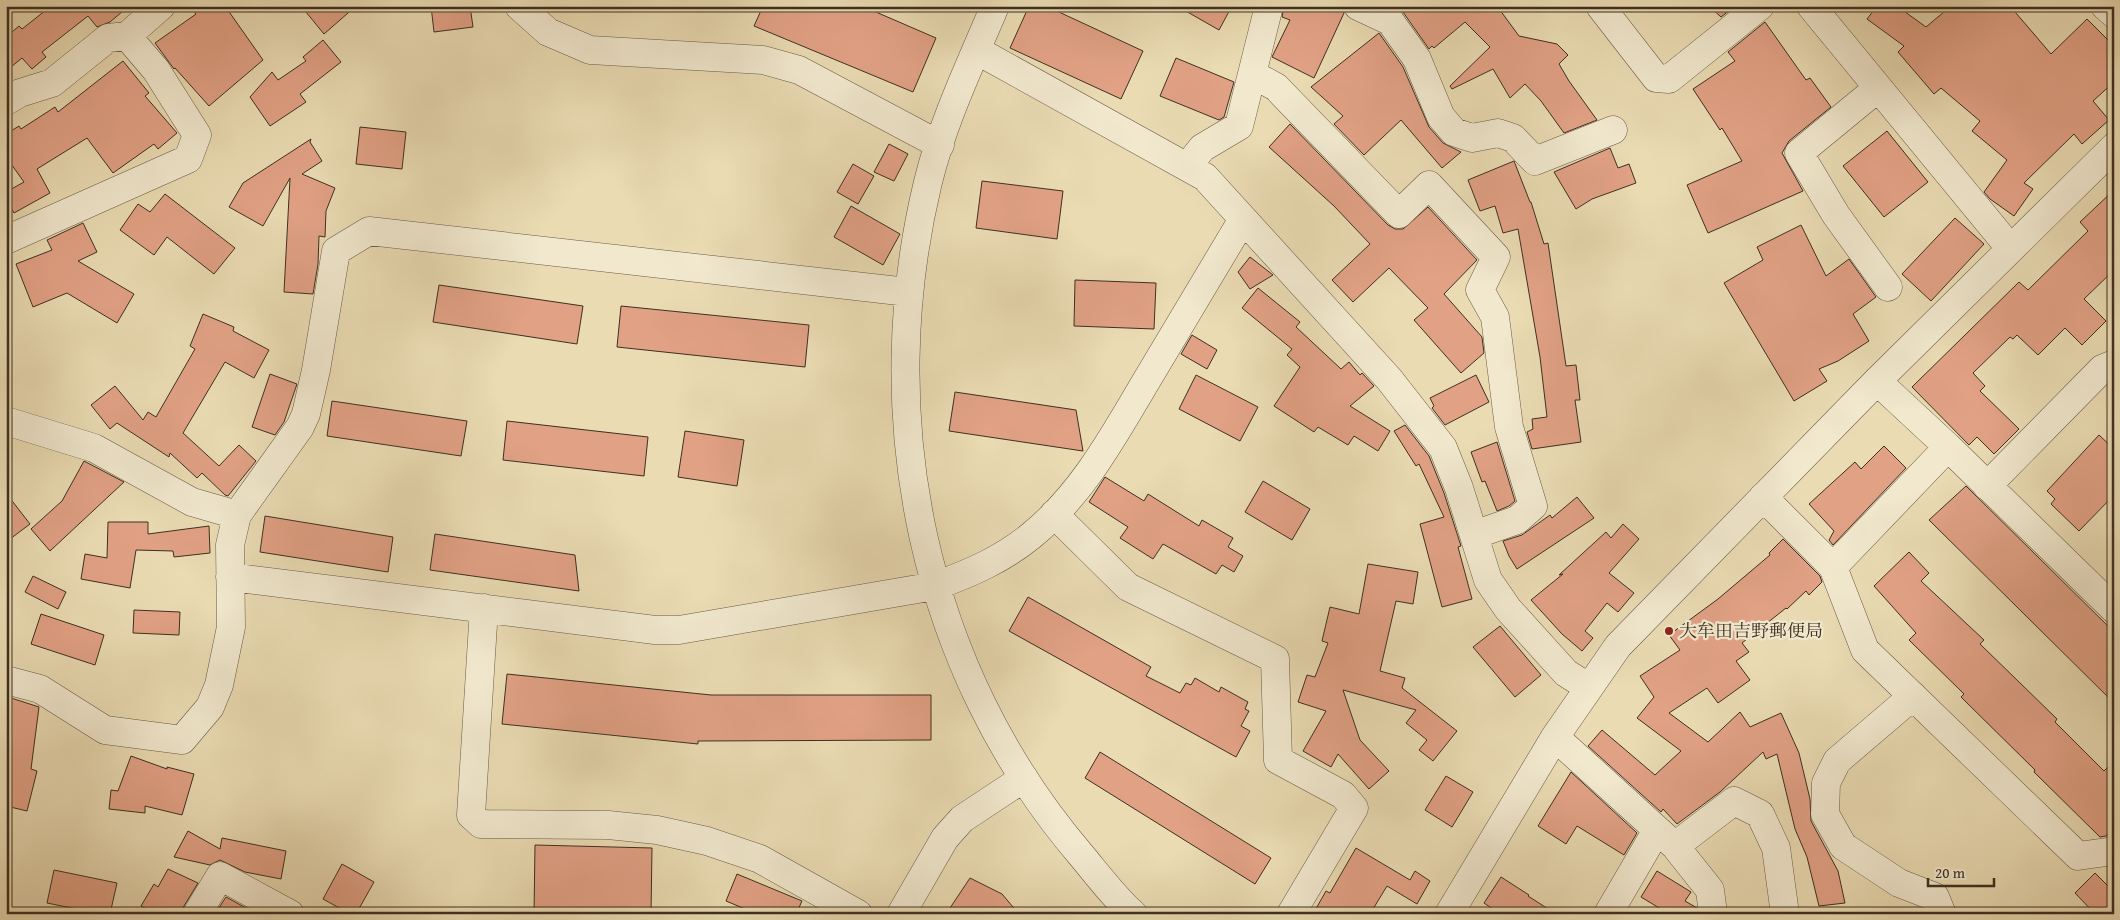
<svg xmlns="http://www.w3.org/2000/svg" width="2120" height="920" font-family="'Gentium Book Plus','Noto Serif JP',serif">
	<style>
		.building { fill: #e1a185; stroke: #3e3021 }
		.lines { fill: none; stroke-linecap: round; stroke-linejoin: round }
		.minor-casing { stroke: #695b46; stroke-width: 29 }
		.minor { stroke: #f1e8ce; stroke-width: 28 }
		.poi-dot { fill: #8f2418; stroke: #f1e8ce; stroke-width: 2 }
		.labels { text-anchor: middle; stroke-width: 4.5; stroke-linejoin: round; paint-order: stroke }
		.poi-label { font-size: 18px; fill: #3e3021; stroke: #f1e8ce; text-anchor: start }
	</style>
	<rect width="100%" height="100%" fill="#eadbb3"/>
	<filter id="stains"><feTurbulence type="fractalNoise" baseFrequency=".004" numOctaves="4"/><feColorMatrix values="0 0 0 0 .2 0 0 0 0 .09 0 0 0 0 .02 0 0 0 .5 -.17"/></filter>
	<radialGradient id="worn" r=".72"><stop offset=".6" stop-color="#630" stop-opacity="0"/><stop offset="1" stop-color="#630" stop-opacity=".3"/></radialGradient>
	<path class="building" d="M51 6H129L110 22 97 27 88 16 42 52 46 57 32 69 22 58 6 71V37L19 26 22 29Z
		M190 6H225L263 60 209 106 175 68 174 69 155 43 196 14Z
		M301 6H356L324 34Z
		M431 6H470L473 27 434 32Z
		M763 6H862L936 38 913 92 754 26Z
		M1029 6H1046L1143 51 1121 99 1010 48Z
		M1177 6H1232L1219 30Z
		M1284 6H1343L1344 13 1314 78 1272 57 1290 20 1282 17Z
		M1395 6H1497L1519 36 1557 44 1568 55 1559 64 1569 81 1597 120 1564 133 1541 101 1525 84 1510 98 1493 69 1452 89 1450 86 1490 47 1465 22 1434 48 1432 46 1429 49 1403 12Z
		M1709 6H1735L1721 17Z
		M1877 6H1897L1926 27 1951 6H2010L2051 54 2087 19 2114 46V82L2093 101 2109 120 2082 144 2074 134 2024 183 2033 189 2014 216 1990 199 1984 192 2007 160 1972 131 1980 121 1941 88 1934 94 1898 52 1904 46 1867 19Z
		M1765 22 1806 80 1810 78 1831 107 1789 141 1782 153 1803 191 1708 233 1687 185 1742 161 1722 128 1720 130 1693 89 1735 61 1728 52Z
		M1379 33 1403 67 1429 127 1443 143 1461 152 1442 168 1401 120 1364 155 1334 124 1343 116 1311 87Z
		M323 40 341 62 300 94 306 102 270 126 250 97 272 72 278 80 306 61 303 57Z
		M1176 58 1234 82 1224 117 1219 120 1160 96Z
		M123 61 149 93 145 96 177 133 158 149 154 144 113 173 87 138 37 169 50 193 14 213 6 198V192L24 182 6 157V134L19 126 21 129 55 107 58 112Z
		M1290 124 1388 225 1395 229H1403L1428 207 1477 260 1444 294 1482 337 1484 353 1461 373 1414 320 1428 308 1389 268 1353 302 1332 280 1370 244 1334 206 1269 147Z
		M360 127 406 132 402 169 356 164Z
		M1887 131 1928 182 1884 217 1843 166Z
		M311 139 310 142 322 161 302 174 335 188 326 211 325 237 319 236 318 264 313 294 284 292 290 178 263 226 229 207 243 183Z
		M889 144 908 154 894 181 874 172Z
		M1610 148 1618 168 1629 164 1636 183 1592 199 1576 209 1554 172Z
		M1514 161 1530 202H1531L1544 244 1548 243 1566 366 1576 365 1580 400H1575L1581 442 1532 449 1527 432 1533 429 1532 419 1547 417 1540 357 1518 229 1503 233 1495 206 1480 211 1468 180Z
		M853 164 874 176 858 204 837 192Z
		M982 181 1063 191 1057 239 976 228Z
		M2114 190V270L2084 299 2106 321 2082 345 2065 328 2038 355 2017 335 2013 339 2010 337 1973 373 1985 386 1980 391 2019 429 1994 454 1977 437 1969 445 1912 387 2019 282 2028 290 2088 231 2080 222Z
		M165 194 235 248 214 274 167 237 154 255 120 230 138 204 150 212Z
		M851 206 900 234 883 265 834 237Z
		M1955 218 1984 244 1931 301 1902 274Z
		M83 223 97 252 78 261 134 294 117 323 67 293 33 307 16 264 52 250 47 240Z
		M1801 225 1826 276 1849 259 1876 297 1853 314 1869 341 1838 361 1819 369 1827 381 1794 401 1724 283 1763 260 1757 247Z
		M1250 257 1273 275 1250 289 1238 272Z
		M1075 280 1156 283 1154 329 1074 326Z
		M439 285 583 306 577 344 433 322Z
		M1258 288 1300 322 1296 327 1341 369 1349 362 1360 375 1362 373 1374 386 1350 406 1390 431 1378 451 1354 436 1348 445 1318 427 1314 432 1274 406 1300 367 1287 355 1292 349 1242 308Z
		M621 306 809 325 805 367 617 347Z
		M203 314 234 327 233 331 269 350 254 378 225 362 183 433 219 466 239 445 256 461 228 496 225 495 202 473 197 478 170 453 169 457 117 423 110 429 91 405 115 386 143 420 148 412 156 417 195 349 190 346Z
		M1192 335 1217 350 1207 369 1181 354Z
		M270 374 297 384 284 422 275 435 252 427Z
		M1196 375 1258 407 1240 441 1179 409Z
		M1476 375 1489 402 1445 425 1432 408 1434 406 1430 398Z
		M955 392 1076 410 1083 451 949 431Z
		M332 401 467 421 461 456 327 436Z
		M507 421 648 437 644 476 503 460Z
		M1405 425 1429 456 1444 493 1461 546 1458 547 1472 599 1442 607 1420 524 1444 517 1419 464 1416 466 1394 431Z
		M685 431 744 440 737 486 678 477Z
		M2099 435 2114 449V495L2079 531 2051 504 2055 499 2047 491Z
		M1497 442 1515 501 1509 506 1497 511 1485 481 1482 482 1471 452Z
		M1884 446 1906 468 1833 545 1829 540 1834 531 1809 504 1855 462 1861 469Z
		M84 461 124 482 50 551 31 529 62 501Z
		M1105 477 1144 501 1148 494 1199 526 1202 520 1233 538 1228 547 1243 556 1234 572 1222 565 1216 574 1163 544 1153 559 1120 538 1128 527 1089 502Z
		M1263 481 1310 509 1292 540 1245 512Z
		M1966 486 2114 632V703L1929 520Z
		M6 493 30 524 6 542Z
		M1577 497 1594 518 1517 569 1509 556 1503 541 1522 535 1550 515 1552 518Z
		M265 516 393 537 388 572 260 552Z
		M108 522H148V534L209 526 210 553 174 557 173 551 136 550 130 588 81 579 85 554 107 558Z
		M1623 524 1639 539 1609 573 1634 593 1618 612 1607 603 1585 631 1593 638 1582 651 1562 634 1531 600 1563 574 1559 575 1606 532 1611 538Z
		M435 534 575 555 579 591 430 570Z
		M1783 539 1820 576 1822 582 1809 595 1806 591 1787 609 1786 608 1742 643 1749 652 1736 661 1750 680 1718 703 1707 688 1669 713 1708 742 1740 712 1750 727 1781 713 1799 753 1810 799 1811 821 1838 871 1845 903 1819 906 1807 857 1795 829 1777 754 1766 759 1763 752 1720 792 1677 824 1663 809 1661 812 1588 746 1602 730 1655 775 1681 751 1637 718 1654 697 1640 676 1680 650 1669 635 1718 599 1770 555 1769 553Z
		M1909 552 1929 573 1921 581 1984 640 1980 644 2057 719 2055 722 2104 771 2114 761V829L2106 836 2100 837 2034 772 2035 770 1961 697 1964 694 1909 640 1916 633 1874 586Z
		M1368 564 1418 572 1413 604 1396 601 1380 671 1405 678 1402 688 1457 731 1433 761 1419 750 1427 740 1406 723 1416 710 1343 690 1360 740 1389 771 1369 789 1338 754 1331 767 1303 751 1326 711 1298 702 1307 675 1315 677 1328 643 1322 641 1330 607 1359 614Z
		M33 576 66 592 58 609 25 592Z
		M1028 597 1151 667 1146 676 1180 693 1186 683 1191 685 1195 678 1219 692 1221 687 1248 702 1245 709 1249 711 1241 726 1250 731 1236 757 1009 631Z
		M134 610 180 612 179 635 133 633Z
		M41 614 104 635 95 665 31 644Z
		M1500 626 1541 675 1515 697 1473 647Z
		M507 674 711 695H931V740L698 741V744L502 724Z
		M8 697 39 707 31 769 37 771 27 811 6 806Z
		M1100 752 1271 858 1255 884 1085 778Z
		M131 756 167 769V767L194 774 182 815 145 806V813L109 809 111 790 118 791Z
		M1571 772 1637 833 1624 855 1577 826 1566 844 1538 826Z
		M1446 776 1473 792 1452 827 1425 810Z
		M188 831 220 849 222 838 286 851 281 879 245 872 220 860 210 865 174 857Z
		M535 845 652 848 651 914H534Z
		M1356 848 1410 880 1415 871 1430 881 1417 904 1387 886 1370 914H1313L1326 891 1330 893Z
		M342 864 374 882 356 914H350L323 899Z
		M168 869 198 883 184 906 181 914H155L141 906 154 884 158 887Z
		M54 870 117 883 110 914H101L47 903Z
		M1657 871 1691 892 1685 901 1697 908V914H1669L1641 897Z
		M2095 873 2114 892V914H2095L2075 893Z
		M737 874 802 901 796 914H757L726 901Z
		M1501 877 1529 895 1528 896 1556 914H1500L1484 903Z
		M970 878 1002 894 1019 914H946Z
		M226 897 257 914H215Z"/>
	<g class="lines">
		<g class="minor-casing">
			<path id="minor" d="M519 6 548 32 590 50 763 60 799 70 940 145
				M995 6C971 63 943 121 928 182 871 417 922 669 1081 855 1097 874 1113 896 1133 914
				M1358 6 1390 21 1417 59 1441 117 1454 132 1472 138 1498 133 1513 138 1535 161 1613 130
				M1600 6 1656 78 1669 79 1760 6
				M1811 6 2010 248
				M2105 6 2114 14
				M976 50 1205 177 1389 379 1443 448 1459 488 1488 580 1508 609 1566 673 1588 687
				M1252 74 1276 87 1399 214 1429 185 1496 257 1480 290 1495 317 1509 427 1533 506 1517 520 1474 535
				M1878 88 1799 153 1836 215 1888 287
				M6 101 20 93 52 83 108 38 127 36
				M1187 167 1202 148 1239 126 1269 6
				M6 240 188 159 197 135 156 70 127 36 161 6
				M1877 381 1948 447 2114 609
				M6 421 94 448 192 502 237 515 300 427 306 414 316 370 336 251 369 231 908 292
				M1948 447 1833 567 1865 650 2078 856 2114 851
				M1987 486 2102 369 2114 364
				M1763 497 1833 567
				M1054 514 1128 587 1275 659 1278 760 1343 795 1354 808 1291 914
				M230 577 655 630H679L935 586C971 573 1003 559 1032 535 1082 494 1113 437 1145 383 1178 328 1210 274 1243 219
				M484 608 471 815 481 824 608 825 657 830 707 841 760 859 858 914
				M6 680 40 689 105 730 182 740 210 707 219 685 231 627 230 545 237 515
				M1913 696 1837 761 1826 783 1825 814 1843 846 1899 883 1935 897 1942 914
				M1555 737 1675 846 1734 801 1760 814 1776 848 1785 914
				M1675 846 1710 890 1713 914
				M197 914 220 876 290 914
				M901 914 945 838 962 819 1024 778
				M1449 914 1555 737 1618 646 1877 381 2114 147
				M1608 914 1657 830"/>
		</g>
		<use href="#minor" class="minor"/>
	</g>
	<circle class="poi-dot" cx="1669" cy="631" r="5"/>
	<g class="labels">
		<g class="poi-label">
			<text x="1679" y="637">大牟田吉野郵便局</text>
		</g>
	</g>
	<rect width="2120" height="920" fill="none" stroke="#eadbb3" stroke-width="25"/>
	<rect x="8" y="8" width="2105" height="905" fill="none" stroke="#3e3021" stroke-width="2.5"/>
	<rect x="12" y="12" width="2095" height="895" fill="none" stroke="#3e3021"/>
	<path d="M1928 878v8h66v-8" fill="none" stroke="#3e3021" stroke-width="2.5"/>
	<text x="1935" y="878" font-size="15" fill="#3e3021" stroke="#f1e8ce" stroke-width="4" paint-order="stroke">20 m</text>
	<rect width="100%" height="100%" filter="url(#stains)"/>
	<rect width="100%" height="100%" fill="url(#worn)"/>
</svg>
